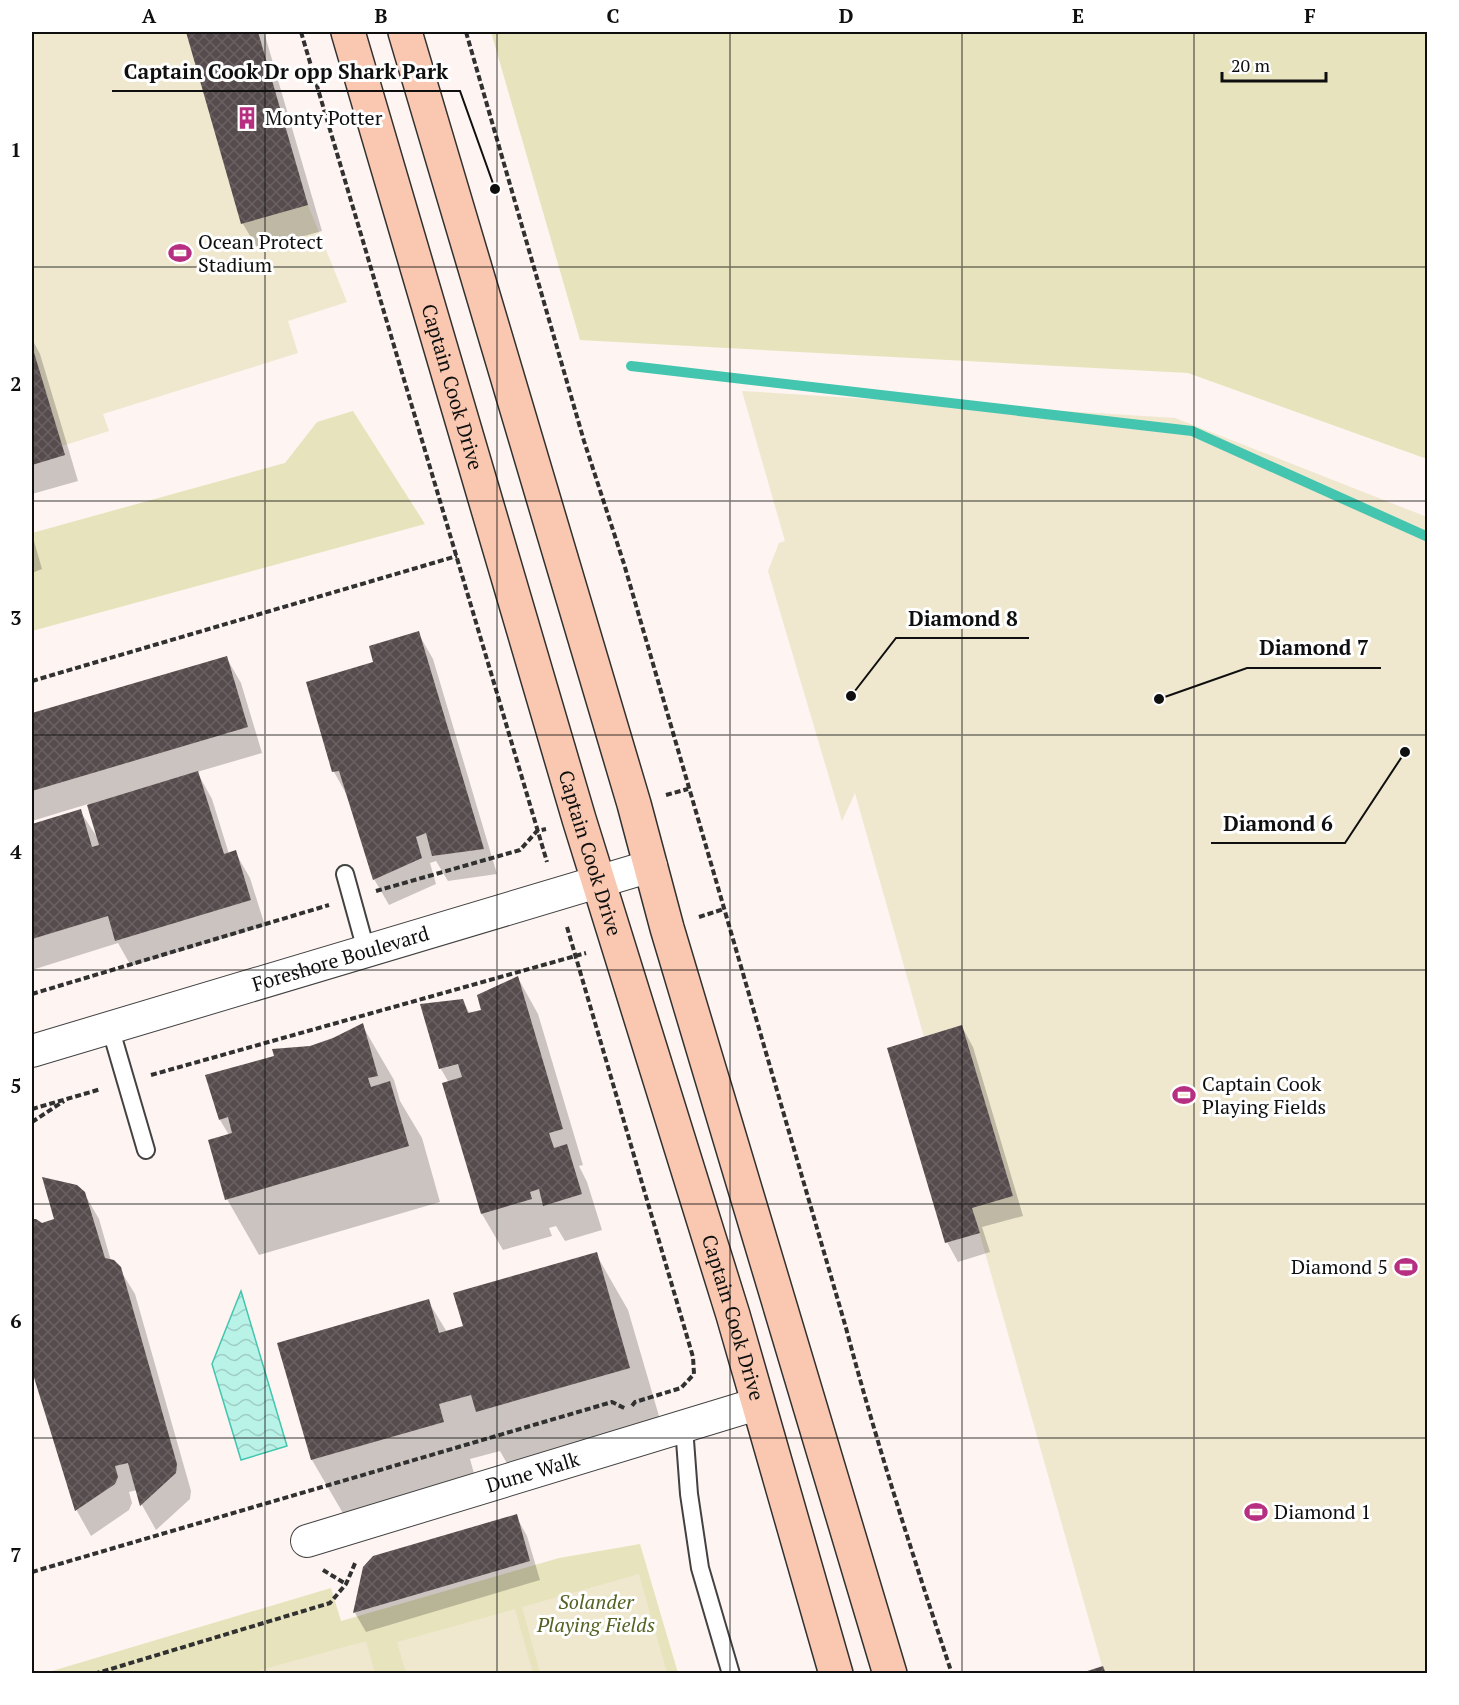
<svg xmlns="http://www.w3.org/2000/svg" width="1459" height="1705" font-family="'PT Serif',serif">
	<style>
		.green { fill: #e7e3bc }
		.pitch { fill: #efe7ce }
		.water { fill: url(#water-waves); stroke: #44c5af; stroke-width: 1.5 }
		.shadow { fill: #0003 }
		.lines { fill: none; stroke-linecap: round; stroke-linejoin: round }
		.stream { stroke: #44c5af; stroke-width: 10 }
		.building { fill: url(#building-cross-hatch) }
		.lane-casing { stroke: #424242; stroke-width: 20 }
		.street-casing { stroke: #424242; stroke-width: 34 }
		.secondary-casing { stroke: #313131; stroke-width: 36 }
		.path { stroke: #313131; stroke-width: 4; stroke-dasharray: 6 3; stroke-linecap: butt }
		.lane { stroke: #fff; stroke-width: 16 }
		.street { stroke: #fff; stroke-width: 32 }
		.secondary { stroke: #fac8b0; stroke-width: 33 }
		.grid { fill: none; stroke: #0f0f0f; stroke-width: 1.5; stroke-opacity: 0.55 }
		.labels { text-anchor: middle; stroke-width: 6; stroke-linejoin: round; paint-order: stroke }
		.poi-label { font-size: 20px; fill: #0f0f0f; stroke: #fff; text-anchor: start }
		.street-label { font-size: 20px; fill: #0f0f0f; stroke: #fff }
		.park-label { font-size: 20px; font-style: italic; fill: #546223; stroke: #fff }
		.leader { fill: none; stroke: #0f0f0f; stroke-width: 2 }
		.callout-dot { fill: #0f0f0f; stroke: #fff; stroke-width: 2 }
		.callout-label { font-size: 21px; text-anchor: middle; font-weight: bold; fill: #0f0f0f; stroke: #fff; stroke-width: 6; stroke-linejoin: round; paint-order: stroke }
		.neatline { fill: none; stroke: #0f0f0f; stroke-width: 2 }
		.grid-label { font-size: 20px; text-anchor: middle; font-weight: bold; fill: #0f0f0f }
	</style>
	<defs>
		<pattern id="water-waves" width="16" height="10" patternUnits="userSpaceOnUse" patternTransform="scale(1.5)"><rect width="16" height="10" fill="#b9f2e7"/><path d="M0 5q4-4 8 0t8 0" fill="none" stroke="#9ecec5"/></pattern>
		<pattern id="building-cross-hatch" width="8" height="8" patternUnits="userSpaceOnUse" patternTransform="scale(1.5)"><rect width="8" height="8" fill="#574c4d"/><path d="M0 0l8 8M0 8l8-8" fill="none" stroke="#6a6162"/></pattern>
	</defs>
	<rect width="100%" height="100%" fill="#fef4f1"/>
	<path class="green" d="M491 32H1427V459L1188 373 580 340Z
		M353 411 425 524 32 631V533L285 463 317 422Z
		M640 1544 678 1673 42 1674 331 1588 341 1621 559 1558Z"/>
	<path class="pitch" d="M32 32H258L308 205 347 302 288 321 298 353 103 414 109 431 62 446 65 455 32 465Z
		M742 391 1175 418 1427 517V1673H1104L855 793 842 821 768 571 779 543 785 541Z
		M639 1574 667 1673H540L522 1607Z
		M515 1609 533 1673H406L397 1642Z
		M366 1641 375 1673H249Z"/>
	<path class="water" d="M241 1291 287 1446 241 1460 212 1364Z"/>
	<path class="shadow" d="M188 32H264L322 231 258 249 243 224Z
		M32 339 40 354 78 481 32 494Z
		M32 534 42 569 32 573Z
		M418 633 433 659 497 874 448 881 436 861 430 863 436 884 389 905 374 879 348 797 334 772 375 663Z
		M226 657 241 683 262 753 197 772 212 799 229 854 235 852 250 878 265 926 131 966 118 943 32 970V825L80 811 99 840 88 804 32 821V714Z
		M518 978 538 1014 583 1165 579 1166 587 1182 602 1230 565 1241 556 1226 549 1228 552 1236 503 1250 482 1214 449 1083 441 1069 422 1006 463 1001 470 1014 483 1011Z
		M362 1025 394 1080 400 1101 422 1138 440 1202 259 1255 227 1199 229 1135 220 1120 310 1047 333 1040Z
		M962 1027 973 1047 1023 1216 982 1227 990 1252 958 1262 947 1242Z
		M84 1193 99 1219 111 1261 119 1268 135 1294 191 1491 190 1499 156 1530 142 1505 137 1490 129 1492 132 1503 129 1510 91 1536 77 1511 32 1366V1220H36L42 1225 56 1220Z
		M596 1254 628 1310 661 1423 509 1467 500 1451 470 1459 475 1477 344 1515 312 1460 279 1344 428 1301 447 1332 465 1327Z
		M516 1516 527 1536 540 1580 366 1632 355 1613 365 1568Z"/>
	<g class="lines">
		<path class="stream" d="M631 366 1192 431 1428 537"/>
	</g>
	<path class="building" d="M186 32H258L308 205 241 224Z
		M32 346 65 455 32 465Z
		M419 631 484 849 432 856 426 833 416 837 422 858 373 880 339 771 332 772 306 682 373 662 369 646Z
		M227 656 248 727 32 791V713Z
		M198 771 224 854 236 850 251 900 115 941 108 916 32 939V824L81 809 92 847 99 845 87 805Z
		M518 976 563 1129 549 1133 554 1148 567 1144 582 1194 543 1206 539 1189 530 1192 532 1199 481 1214 442 1083 462 1077 458 1064 439 1069 420 1004 463 999 468 1013 481 1010 477 995Z
		M363 1023 378 1076 368 1078 371 1087 390 1081 409 1146 225 1200 208 1140 232 1133 228 1117 219 1120 205 1075 274 1056 272 1049 310 1046 333 1038Z
		M962 1025 1013 1196 972 1208 980 1233 945 1243 887 1048Z
		M42 1177 77 1185 85 1192 105 1258 114 1260 121 1267 177 1464 176 1473 140 1506 128 1463 115 1466 118 1477 115 1484 75 1511 32 1371V1219H36L42 1223 54 1219Z
		M597 1252 630 1368 476 1412 471 1395 439 1404 444 1422 311 1460 277 1343 429 1299 439 1333 463 1326 453 1293Z
		M517 1514 530 1561 353 1613 363 1567 373 1556Z
		M1103 1666 1106 1674H1081V1673Z"/>
	<g class="lines">
		<g class="lane-casing">
			<path id="lane" d="M345 874 366 950
				M110 1027 146 1150
				M684 1427 689 1494 700 1568 731 1674"/>
		</g>
		<g class="street-casing">
			<g id="street">
				<path id="s1" d="M32 1051 651 866"/>
				<path id="s2" d="M307 1541 757 1404"/>
			</g>
		</g>
		<g class="secondary-casing">
			<g id="secondary">
				<path id="s3" d="M348 32 579 819 733 1315 836 1674"/>
				<path d="M405 32 634 804 667 928 890 1674"/>
			</g>
		</g>
		<path class="path" d="M301 32 547 862
			M466 32 584 441 624 564 846 1328C877 1445 914 1559 952 1674
			M32 681 457 556
			M666 795 688 789
			M376 891 520 850 537 831 546 829
			M699 917 724 909
			M567 927 693 1357 694 1374 681 1388 635 1402 631 1407
			M32 994 329 905
			M151 1075 586 953
			M32 1109 101 1089
			M32 1122 64 1101
			M323 1570 346 1584
			M32 1572 612 1402 626 1409
			M94 1674 330 1603 346 1584 356 1561"/>
		<use href="#lane" class="lane"/>
		<use href="#street" class="street"/>
		<use href="#secondary" class="secondary"/>
	</g>
	<path class="grid" d="M265 32V1674M497 32V1674M730 32V1674M962 32V1674M1194 32V1674M32 267H1428M32 501H1428M32 735H1428M32 970H1428M32 1204H1428M32 1438H1428"/>
	<defs>
		<g id="building-bare" transform="scale(1.8)"><path d="M-4-6H4V6H1V3H-1V6H-4ZM-2.5-4.3h1.7v1.8h-1.7ZM.8-4.3h1.7v1.8H.8ZM-2.5-1h1.7V.8h-1.7ZM.8-1h1.7V.8H.8Z" fill="#b62f81" stroke="#fff" stroke-width="2.5" paint-order="stroke"/></g>
		<g id="stadium-bare" transform="scale(1.8)"><path d="M0-5a6.5 5 0 1 0 0 10a6.5 5 0 1 0 0-10ZM-3.5-1.8h7v3.6h-7Z" fill="#b62f81" stroke="#fff" stroke-width="2.5" paint-order="stroke"/></g>
	</defs>
	<g fill-rule="evenodd">
		<use href="#building-bare" x="247" y="118"/>
		<use href="#stadium-bare" x="180" y="253"/>
		<use href="#stadium-bare" x="1184" y="1095"/>
		<use href="#stadium-bare" x="1406" y="1267"/>
		<use href="#stadium-bare" x="1256" y="1512"/>
	</g>
	<g class="labels">
		<g class="poi-label">
			<text x="265" y="125">Monty Potter</text>
			<text x="198" y="249">Ocean Protect<tspan x="198" dy="23">Stadium</tspan></text>
			<text x="1202" y="1091">Captain Cook<tspan x="1202" dy="23">Playing Fields</tspan></text>
			<text x="1388" y="1274" text-anchor="end">Diamond 5</text>
			<text x="1274" y="1519">Diamond 1</text>
		</g>
		<g class="street-label">
			<text dy="7" stroke="none"><textPath href="#s3" startOffset="370">Captain Cook Drive</textPath></text>
			<text dy="7" stroke="none"><textPath href="#s3" startOffset="856">Captain Cook Drive</textPath></text>
			<text dy="7" stroke="none"><textPath href="#s1" startOffset="322">Foreshore Boulevard</textPath></text>
			<text dy="7" stroke="none"><textPath href="#s3" startOffset="1342">Captain Cook Drive</textPath></text>
			<text dy="7" stroke="none"><textPath href="#s2" startOffset="236">Dune Walk</textPath></text>
		</g>
		<g class="park-label">
			<text x="596" y="1609">Solander<tspan x="596" dy="23">Playing Fields</tspan></text>
		</g>
	</g>
	<path class="leader" d="M495 189L460 91H112M851 696L896 638H1029M1159 699L1247 668H1381M1405 752L1345 843H1211"/>
	<g class="callout-dot">
		<circle cx="495" cy="189" r="6"/>
		<circle cx="851" cy="696" r="6"/>
		<circle cx="1159" cy="699" r="6"/>
		<circle cx="1405" cy="752" r="6"/>
	</g>
	<g class="callout-label">
		<text x="286" y="79">Captain Cook Dr opp Shark Park</text>
		<text x="963" y="626">Diamond 8</text>
		<text x="1314" y="655">Diamond 7</text>
		<text x="1278" y="831">Diamond 6</text>
	</g>
	<rect width="1459" height="1705" fill="none" stroke="#ffffff" stroke-width="66"/>
	<path d="M1222 72v9h104v-9" fill="none" stroke="#0f0f0f" stroke-width="3"/>
	<text x="1231" y="72" font-size="18" fill="#0f0f0f" stroke="#ffffff" stroke-width="4.5" paint-order="stroke">20 m</text>
	<rect x="33" y="33" width="1393" height="1639" class="neatline"/>
	<g class="grid-label">
		<text x="149" y="23">A</text>
		<text x="381" y="23">B</text>
		<text x="613" y="23">C</text>
		<text x="846" y="23">D</text>
		<text x="1078" y="23">E</text>
		<text x="1310" y="23">F</text>
		<text x="16" y="157">1</text>
		<text x="16" y="391">2</text>
		<text x="16" y="625">3</text>
		<text x="16" y="859">4</text>
		<text x="16" y="1093">5</text>
		<text x="16" y="1328">6</text>
		<text x="16" y="1562">7</text>
	</g>
</svg>
